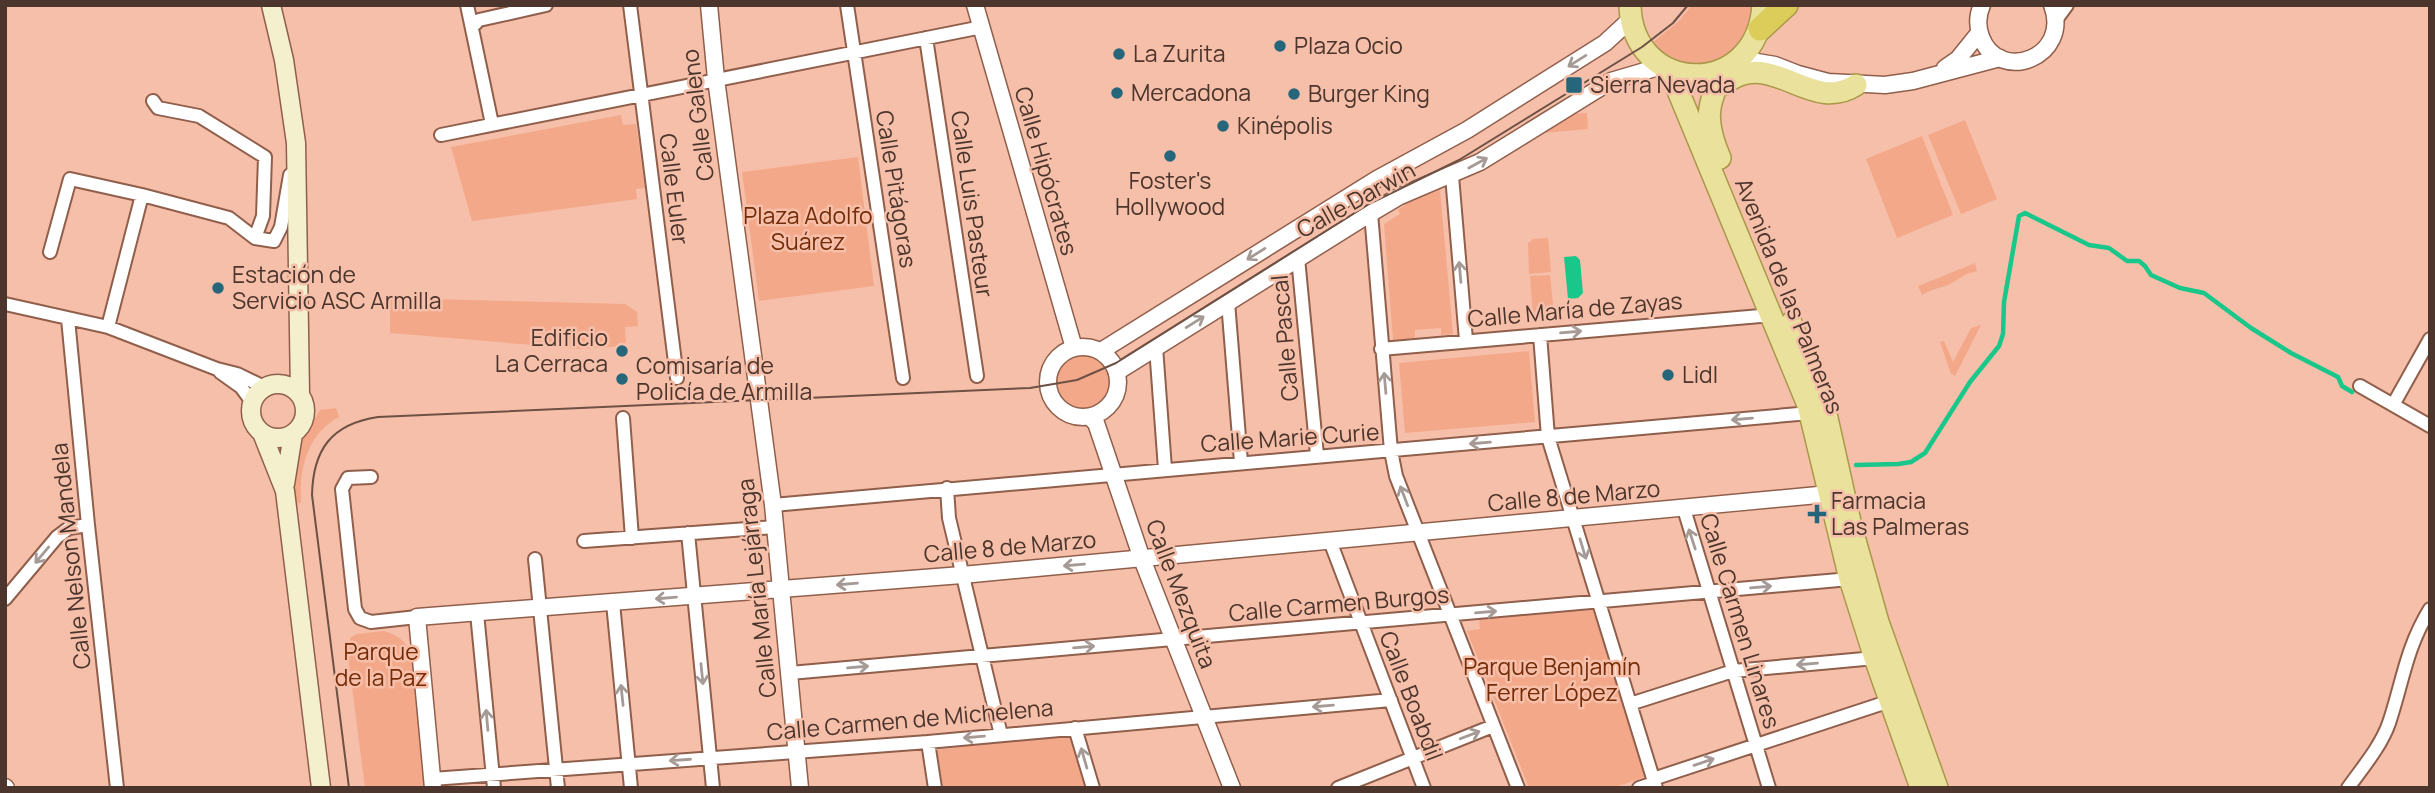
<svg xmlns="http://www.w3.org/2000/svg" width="2435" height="793" font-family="Manrope,sans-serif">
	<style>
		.green { fill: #f4a88a }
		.water { fill: #19c78a }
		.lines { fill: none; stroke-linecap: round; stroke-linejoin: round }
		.stream { stroke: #19c78a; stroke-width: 4.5 }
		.minor-casing { stroke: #905f4c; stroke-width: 16 }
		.tertiary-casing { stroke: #905f4c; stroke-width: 19 }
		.secondary-casing { stroke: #905f4c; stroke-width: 21 }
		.primary-casing { stroke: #a9984a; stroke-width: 24 }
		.motorway-casing { stroke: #a9984a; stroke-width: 26 }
		.minor { stroke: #fff; stroke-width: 12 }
		.tertiary { stroke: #fff; stroke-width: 16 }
		.secondary { stroke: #f4f0ce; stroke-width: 18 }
		.primary { stroke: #eae19c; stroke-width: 21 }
		.motorway { stroke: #dccd5a; stroke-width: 23 }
		.tram { stroke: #6e5145; stroke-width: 2 }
		.oneway { stroke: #a59a96 }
		.poi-dot { fill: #26667b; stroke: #f6bfa9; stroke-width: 2.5 }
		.labels { text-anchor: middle; stroke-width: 5; stroke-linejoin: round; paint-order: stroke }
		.poi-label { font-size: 23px; fill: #4b352c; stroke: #f6bfa9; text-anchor: start }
		.street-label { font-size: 23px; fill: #4b352c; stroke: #f6bfa9 }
		.park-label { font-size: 23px; fill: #742b07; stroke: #f6bfa9 }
	</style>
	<rect width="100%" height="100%" fill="#f6bfa9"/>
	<path class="green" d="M1692 5H1753C1750 16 1749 33 1742 42 1717 75 1680 69 1652 43L1679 21Z
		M1587 113 1588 129 1544 133 1573 114Z
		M621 115 623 125 636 124 645 188 636 189 637 199 472 221 451 147Z
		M1965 120 1997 199 1961 214 1928 135Z
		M1922 136 1953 215 1897 238 1866 159Z
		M858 157 874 286 759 301 742 172Z
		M1440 190 1453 334 1441 335V328L1415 330V338L1393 340 1384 224 1400 214 1398 210 1410 201Z
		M1548 238 1551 272 1529 274 1528 243 1533 239Z
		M1975 263 1977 272C1964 272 1961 279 1950 284 1940 289 1933 288 1922 295L1918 286Z
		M1550 275 1554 314 1533 316 1530 276Z
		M390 298 625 304 637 312 638 326 625 327 626 346 581 349 390 333Z
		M1981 325 1955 376 1951 374 1940 342 1944 341 1953 362 1971 328Z
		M1529 351 1535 422 1405 433 1399 363Z
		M1055 382a28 28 0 1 1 56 0a28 28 0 1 1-56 0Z
		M336 408 339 417C307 434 299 469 301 503L293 504C289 454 295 451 320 410Z
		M1593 610 1645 777 1612 788H1529L1467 631 1480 629 1479 619Z
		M384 631C399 635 406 642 412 656L425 788H365L347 648 351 637 357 634Z
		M1069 734 1085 788H942L936 750Z"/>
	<path class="water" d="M1576 256 1580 260 1583 293 1578 298 1568 299 1564 257Z"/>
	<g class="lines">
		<path class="stream" d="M1856 465 1898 464 1911 462 1925 453 1970 382 1999 346 2003 334 2004 302 2019 216 2025 213 2089 245 2109 248 2127 261H2139L2145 266 2151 275 2180 288 2204 293 2251 328 2291 353 2338 377 2342 386 2352 392"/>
		<g class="minor-casing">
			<path id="minor" d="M467 5 492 124
				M630 5 677 378
				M847 5 903 378
				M2056 20 2067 5
				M472 27 479 20 546 5
				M926 38 977 376
				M153 101 158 108 199 116 265 157 263 216 255 238
				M441 135 982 27
				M1452 176 1466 340
				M1371 213 1391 451 1396 476 1518 788
				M50 252 70 179 142 195 229 218 255 238 274 241 281 227 290 175
				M1298 258 1317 455
				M1228 302 1241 462
				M5 304 108 327 217 369 237 374 264 387
				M68 319 88 525 117 788
				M108 327 142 195
				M1540 335 1548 437 1656 788
				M1156 347 1165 469
				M1381 349 1772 315
				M220 372 241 387 252 402
				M2360 386 2430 426
				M2393 405 2430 339
				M623 418 632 538
				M371 477 348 478 342 489 355 609 360 618 371 622 417 617
				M947 488 949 518 1001 735
				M773 505 1810 413
				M1684 509 1769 788
				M688 533 713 788
				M584 541 775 527
				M1330 541 1424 788
				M535 559 558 788
				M5 599 57 537 69 528 88 525
				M613 603 631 788
				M477 613 494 788
				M790 673 1850 579
				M1630 704 1733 671 1875 658
				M1075 728 1093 788
				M928 742 935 788
				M432 779 928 742 1391 700
				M1653 779 1890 701
				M1338 788 1493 726
				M1639 788 1654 783
				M2348 788C2363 767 2381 746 2389 723 2403 681 2406 648 2430 609"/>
		</g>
		<g class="tertiary-casing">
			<path id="tertiary" d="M709 5 716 79 773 505 800 788
				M975 5 1074 348
				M1982 5C1977 16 1977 26 1981 37 1999 85 2072 57 2052 5
				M1739 59 1775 65 1798 74 1828 82 1885 85 1913 81 2000 58
				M1945 68 1958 59 1979 33
				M1048 382a35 35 0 1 1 70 0a35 35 0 1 1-70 0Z
				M1101 351 1377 179 1467 130 1605 43 1631 19
				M1117 372 1371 213 1398 197 1480 162 1611 81 1662 66
				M1090 417 1096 423 1142 559 1232 788
				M5 787 6 788
				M433 788 417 617 962 575 1829 494"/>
		</g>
		<g class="secondary-casing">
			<path id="secondary" d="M271 5 284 60 296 143 300 394
				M251 411a27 27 0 1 1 54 0a27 27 0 1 1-54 0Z
				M262 433 285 491 321 788
				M285 484 293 434"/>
		</g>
		<g class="primary-casing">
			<path id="primary" d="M1630 5C1632 96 1757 100 1763 5
				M1669 69 1808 405 1850 579 1875 658 1921 788
				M1724 84C1772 46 1809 115 1856 85
				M1720 158C1704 121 1706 103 1726 68
				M1791 323 1827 418 1851 526 1878 622 1937 788"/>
		</g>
		<g class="motorway-casing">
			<path id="motorway" d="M1760 29 1786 5"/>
		</g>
		<use href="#minor" class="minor"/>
		<use href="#tertiary" class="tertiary"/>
		<use href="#secondary" class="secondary"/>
		<use href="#primary" class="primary"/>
		<use href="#motorway" class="motorway"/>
		<path class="tram" d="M349 788 312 495C313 450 331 424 378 417L1030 388 1077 380 1116 363 1369 204 1459 160 1642 47 1673 23 1688 5"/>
	</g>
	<defs><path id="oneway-shaft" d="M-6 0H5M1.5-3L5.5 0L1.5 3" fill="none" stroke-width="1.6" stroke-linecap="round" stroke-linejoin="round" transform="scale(1.75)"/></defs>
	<g class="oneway">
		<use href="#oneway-shaft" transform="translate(1577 61) rotate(148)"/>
		<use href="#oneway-shaft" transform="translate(1478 163) rotate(-29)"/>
		<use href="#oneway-shaft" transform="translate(1256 254) rotate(148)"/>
		<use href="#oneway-shaft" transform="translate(1460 272) rotate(-95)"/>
		<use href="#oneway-shaft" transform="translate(1195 322) rotate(-32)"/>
		<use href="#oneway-shaft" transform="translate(1571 332) rotate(-5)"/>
		<use href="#oneway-shaft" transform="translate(1385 383) rotate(-95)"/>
		<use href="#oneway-shaft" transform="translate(1742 419) rotate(175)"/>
		<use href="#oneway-shaft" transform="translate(1480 443) rotate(175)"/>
		<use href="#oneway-shaft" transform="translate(1404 496) rotate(-111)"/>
		<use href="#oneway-shaft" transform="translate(1692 539) rotate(-108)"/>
		<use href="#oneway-shaft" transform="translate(1583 549) rotate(73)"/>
		<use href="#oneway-shaft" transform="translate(42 555) rotate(130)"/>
		<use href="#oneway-shaft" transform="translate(1074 565) rotate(175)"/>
		<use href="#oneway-shaft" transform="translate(847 584) rotate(175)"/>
		<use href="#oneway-shaft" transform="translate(1761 587) rotate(-5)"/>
		<use href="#oneway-shaft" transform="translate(666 598) rotate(175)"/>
		<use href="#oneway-shaft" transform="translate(1486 612) rotate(-5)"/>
		<use href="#oneway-shaft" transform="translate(1084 647) rotate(-5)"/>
		<use href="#oneway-shaft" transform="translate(1807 664) rotate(175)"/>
		<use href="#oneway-shaft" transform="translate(858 667) rotate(-5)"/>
		<use href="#oneway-shaft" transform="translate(702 674) rotate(84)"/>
		<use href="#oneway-shaft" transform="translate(622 695) rotate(-96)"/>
		<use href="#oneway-shaft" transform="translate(1323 706) rotate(175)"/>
		<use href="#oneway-shaft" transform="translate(487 720) rotate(-95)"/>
		<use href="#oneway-shaft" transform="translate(1470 735) rotate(-21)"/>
		<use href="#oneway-shaft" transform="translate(974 737) rotate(175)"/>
		<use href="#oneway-shaft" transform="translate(1084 758) rotate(-106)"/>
		<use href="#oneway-shaft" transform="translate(680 760) rotate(176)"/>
		<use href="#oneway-shaft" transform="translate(1704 762) rotate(-19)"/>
	</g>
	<g class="poi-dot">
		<circle cx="1280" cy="46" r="7"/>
		<circle cx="1119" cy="54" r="7"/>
		<rect x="1565" y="76" width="18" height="18" rx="3.5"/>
		<circle cx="1117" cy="93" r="7"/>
		<circle cx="1294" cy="94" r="7"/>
		<circle cx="1223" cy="126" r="7"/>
		<circle cx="1170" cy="156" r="7"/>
		<circle cx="218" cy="288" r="7"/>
		<circle cx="622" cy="351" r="7"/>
		<circle cx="1668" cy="375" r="7"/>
		<circle cx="622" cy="379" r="7"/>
		<path d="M1813.5 503.5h7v7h7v7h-7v7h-7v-7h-7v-7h7z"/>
	</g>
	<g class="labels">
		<g class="poi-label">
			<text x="1294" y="54">Plaza Ocio</text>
			<text x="1133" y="62">La Zurita</text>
			<text x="1590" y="93">Sierra Nevada</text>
			<text x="1131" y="101">Mercadona</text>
			<text x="1308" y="102">Burger King</text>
			<text x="1237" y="134">Kinépolis</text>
			<text x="1170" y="189" text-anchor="middle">Foster's<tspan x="1170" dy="26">Hollywood</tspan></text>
			<text x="232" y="283">Estación de<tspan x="232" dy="26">Servicio ASC Armilla</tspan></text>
			<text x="608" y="346" text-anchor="end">Edificio<tspan x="608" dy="26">La Cerraca</tspan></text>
			<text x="636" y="374">Comisaría de<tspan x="636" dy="26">Policía de Armilla</tspan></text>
			<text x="1682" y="383">Lidl</text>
			<text x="1831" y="509">Farmacia<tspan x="1831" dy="26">Las Palmeras</tspan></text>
		</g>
		<g class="street-label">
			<text transform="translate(698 115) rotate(-97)" y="8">Calle Galeno</text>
			<text transform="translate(1046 171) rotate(74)" y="8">Calle Hipócrates</text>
			<text transform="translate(674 189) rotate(83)" y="8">Calle Euler</text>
			<text transform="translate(896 189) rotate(81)" y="8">Calle Pitágoras</text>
			<text transform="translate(1356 200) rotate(-29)" y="8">Calle Darwin</text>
			<text transform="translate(972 204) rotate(82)" y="8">Calle Luis Pasteur</text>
			<text transform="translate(1789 296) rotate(68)" y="8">Avenida de las Palmeras</text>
			<text transform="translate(1575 310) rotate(-5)" y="8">Calle María de Zayas</text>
			<text transform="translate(1285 338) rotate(-95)" y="8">Calle Pascal</text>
			<text transform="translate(1290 438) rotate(-4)" y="8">Calle Marie Curie</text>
			<text transform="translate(1574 496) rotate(-5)" y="8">Calle 8 de Marzo</text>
			<text transform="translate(1010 547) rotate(-5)" y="8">Calle 8 de Marzo</text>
			<text transform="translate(71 556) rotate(-96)" y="8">Calle Nelson Mandela</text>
			<text transform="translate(757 588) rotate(-96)" y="8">Calle María Lejárraga</text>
			<text transform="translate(1181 594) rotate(69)" y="8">Calle Mezquita</text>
			<text transform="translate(1339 604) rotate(-5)" y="8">Calle Carmen Burgos</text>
			<text transform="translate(1740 621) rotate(73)" y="8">Calle Carmen Linares</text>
			<text transform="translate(1411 696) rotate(69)" y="8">Calle Boabdil</text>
			<text transform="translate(910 720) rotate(-5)" y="8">Calle Carmen de Michelena</text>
		</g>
		<g class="park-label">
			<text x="808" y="224">Plaza Adolfo<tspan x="808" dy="26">Suárez</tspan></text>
			<text x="381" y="660">Parque<tspan x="381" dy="26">de la Paz</tspan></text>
			<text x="1552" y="675">Parque Benjamín<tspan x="1552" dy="26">Ferrer López</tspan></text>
		</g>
	</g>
	<rect width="2435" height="793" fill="none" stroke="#4b352c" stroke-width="14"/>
</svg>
